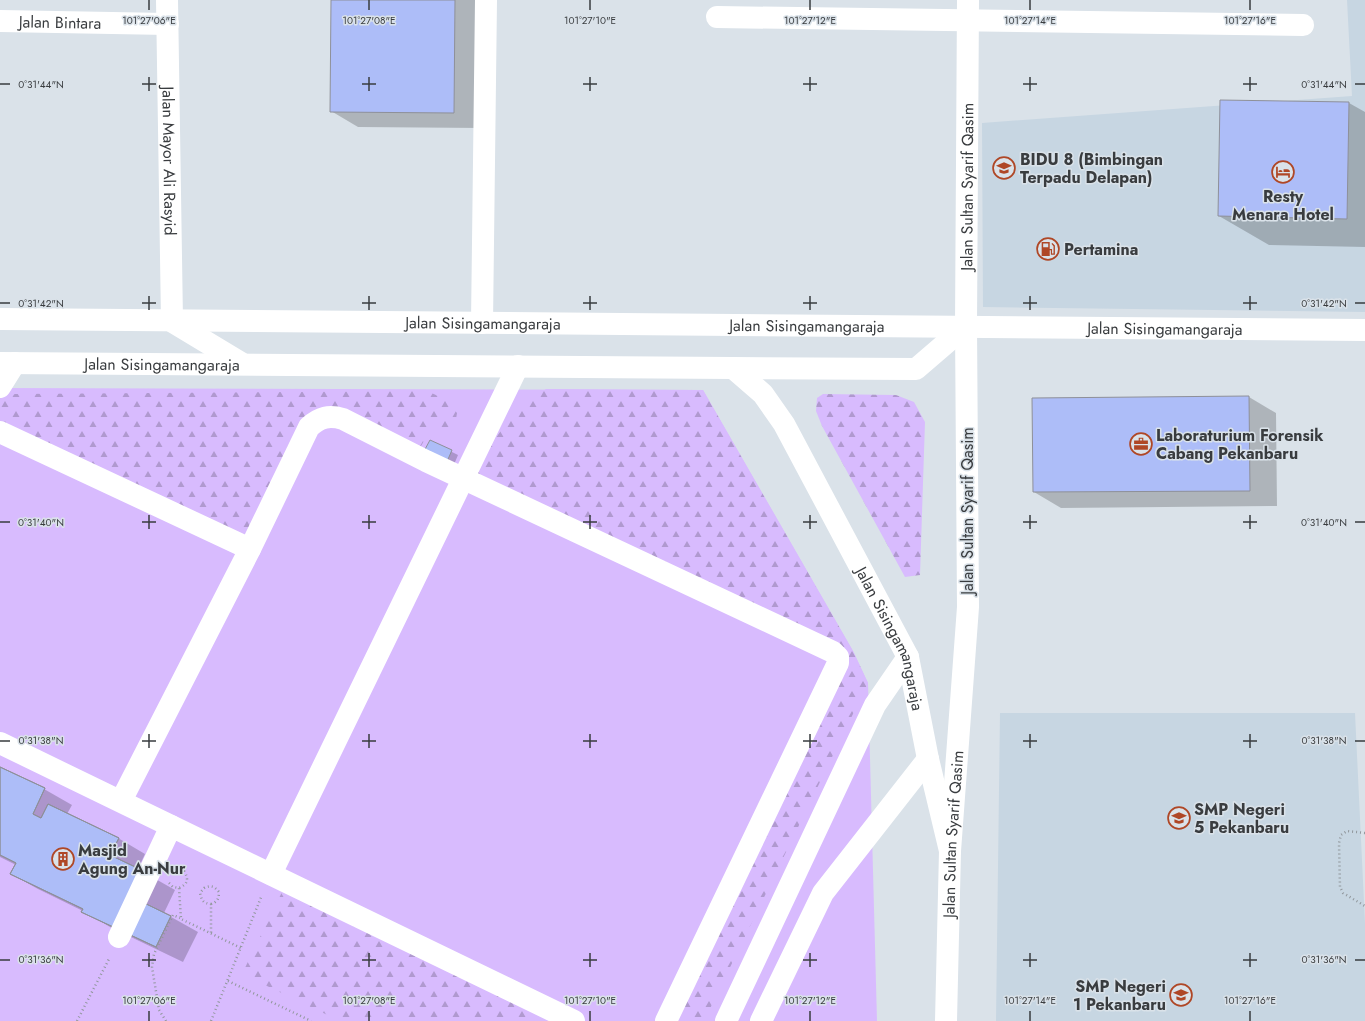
<svg xmlns="http://www.w3.org/2000/svg" width="1365" height="1021" font-family="Jost,sans-serif">
	<style>
		.built { fill: #c7d6e2 }
		.green { fill: #d8bbfe }
		.forest { fill: url(#forest-firs) }
		.shadow { fill: #0003 }
		.building { fill: #adbdf8; stroke: #8e9099 }
		.lines { fill: none; stroke-linecap: round; stroke-linejoin: round }
		.path { stroke: #91979c; stroke-width: 2.5; stroke-dasharray: 1 3; stroke-linecap: butt }
		.minor { stroke: #fff; stroke-width: 22 }
		.major { stroke: #fff; stroke-width: 22 }
		.ticks { fill: none; stroke: #393c3f; stroke-width: 1.5 }
		.labels { text-anchor: middle; stroke-width: 3; stroke-linejoin: round; paint-order: stroke }
		.street-label { font-size: 16px; fill: #393c3f; stroke: #dae2e9 }
		.poi-label { font-size: 16px; font-weight: bold; fill: #393c3f; stroke: #dae2e9; text-anchor: start }
		.ticks-label { font-size: 10px; text-anchor: middle; fill: #393c3f; stroke: #dae2e9; stroke-width: 3; stroke-linejoin: round; paint-order: stroke }
	</style>
	<defs>
		<pattern id="forest-firs" width="22" height="20" patternUnits="userSpaceOnUse"><rect width="22" height="20" fill="#d8bbfe"/><path d="M5 1l3.5 6h-7zM16 11l3.5 6h-7z" fill="#b099cf"/></pattern>
	</defs>
	<rect width="100%" height="100%" fill="#dae2e9"/>
	<path class="built" d="M1347 0H1365V312L983 307 982 123 1352 96Z
		M1000 713H1355L1365 923V1021H996Z"/>
	<path class="green" d="M0 388 703 390 853 651 868 683 877 1021H0Z"/>
	<path class="forest" d="M546 389 703 390 853 651 868 683 704 1021H670L847 651 476 476 495 439 518 407Z
		M427 391 447 400 457 413 454 431 433 426 418 451 321 411 248 541 0 423V405L9 396 15 394Z
		M823 394 896 395 914 402 925 422 920 575 905 577 822 426 816 411 817 398Z
		M283 890 540 1014 536 1021H340L242 974Z"/>
	<path class="shadow" d="M332 0H482L481 128 358 127 331 111Z
		M1221 101 1349 103 1365 112V247L1269 245 1219 216Z
		M1249 397 1276 413 1277 506 1061 508 1034 492Z
		M430 441 458 455 453 467Z
		M0 768 44 789 72 805 67 814 118 838 145 854 138 869 175 890 164 913 198 932 183 962 110 927 83 911 38 889 11 874 16 865 0 857Z"/>
	<path class="building" d="M331 0H455L454 113 330 112Z
		M1220 100 1349 102 1347 219 1218 216Z
		M1249 396 1250 491 1033 492 1032 398Z
		M430 440 452 450 446 464 423 453Z
		M0 767 45 788 33 814 41 818 48 804 119 838 110 855 148 873 136 899 171 916 156 947 81 912 83 909 10 874 16 863 0 855Z
		M0 767 45 788 33 814 41 818 48 804 119 838 110 855 148 873 136 899 171 916 156 947 81 912 83 909 10 874 16 863 0 855Z"/>
	<g class="lines">
		<path class="path" d="M1365 833 1347 831 1341 835 1339 843 1340 887 1343 893 1365 906
			M176 870 184 871C189 879 188 884 179 888
			M169 883 173 887 179 888 181 919 241 948
			M211 904C217 902 219 899 219 892 214 886 211 885 204 888L200 893C202 901 203 903 211 904V933
			M228 981 311 1021
			M77 1021 110 957
			M166 1021 159 1010 152 967 154 954 173 915 180 918
			M211 1021 262 895"/>
		<g class="minor">
			<path id="s1" d="M167 0 172 321"/>
			<path d="M717 17 1303 25"/>
			<path id="s2" d="M0 21 168 24"/>
			<path d="M482 323 486 0"/>
			<path d="M0 387 15 363"/>
			<path d="M0 432 250 549 309 427C320 417 329 415 343 419L426 461 833 652 838 657V663L666 1021"/>
			<path d="M0 743 171 826"/>
			<path d="M121 801 250 549"/>
			<path d="M271 874 518 366"/>
			<path d="M119 937 171 826 574 1021"/>
			<path d="M726 1021 875 705 908 657"/>
			<path d="M761 1021 823 893 928 759"/>
		</g>
		<g class="major">
			<path id="s3" d="M0 319 1365 330"/>
			<path d="M173 322 241 363"/>
			<path id="s4" d="M0 363 733 368 763 394 784 424 908 657 928 759 950 851"/>
			<path d="M733 368 916 369 966 326"/>
			<path id="s5" d="M946 1021 950 851 968 607 966 326 968 0"/>
		</g>
	</g>
	<path class="ticks" d="M149 0V10M369 0V10M590 0V10M810 0V10M1030 0V10M1250 0V10M149 77V91M369 77V91M590 77V91M810 77V91M1030 77V91M1250 77V91M0 84H10M142 84H156M362 84H376M583 84H597M803 84H817M1023 84H1037M1243 84H1257M1355 84H1365M149 296V310M369 296V310M590 296V310M810 296V310M1030 296V310M1250 296V310M0 303H10M142 303H156M362 303H376M583 303H597M803 303H817M1023 303H1037M1243 303H1257M1355 303H1365M149 515V529M369 515V529M590 515V529M810 515V529M1030 515V529M1250 515V529M0 522H10M142 522H156M362 522H376M583 522H597M803 522H817M1023 522H1037M1243 522H1257M1355 522H1365M149 734V748M369 734V748M590 734V748M810 734V748M1030 734V748M1250 734V748M0 741H10M142 741H156M362 741H376M583 741H597M803 741H817M1023 741H1037M1243 741H1257M1355 741H1365M149 953V967M369 953V967M590 953V967M810 953V967M1030 953V967M1250 953V967M0 960H10M142 960H156M362 960H376M583 960H597M803 960H817M1023 960H1037M1243 960H1257M1355 960H1365M149 1011V1021M369 1011V1021M590 1011V1021M810 1011V1021M1030 1011V1021M1250 1011V1021"/>
	<defs>
		<g id="school-ring" transform="scale(1.15)"><circle r="9.5" fill="#dae2e9" stroke="#af4726" stroke-width="1.5"/><path d="M0-5L7-2L0 1L-7-2ZM-4 1L0 2.5L4 1V4Q0 6-4 4Z" fill="#af4726"/></g>
		<g id="hotel-ring" transform="scale(1.15)"><circle r="9.5" fill="#dae2e9" stroke="#af4726" stroke-width="1.5"/><path d="M-6-4.5h1.5V1H6V5H4.5V3h-9V5H-6ZM-4 0a1.8 1.8 0 1 1 3.6 0ZM.5 0V-2.5h3Q6-2.5 6 0Z" fill="#af4726"/></g>
		<g id="fuel-ring" transform="scale(1.15)"><circle r="9.5" fill="#dae2e9" stroke="#af4726" stroke-width="1.5"/><path d="M-5.5-6h7V0h2V4h1.3V-2.5L3-4.5l.8-.8L6-3V5H2.5V1h-1V6h-7ZM-4.2-4.7v3.2H.2V-4.7Z" fill="#af4726"/></g>
		<g id="office-ring" transform="scale(1.15)"><circle r="9.5" fill="#dae2e9" stroke="#af4726" stroke-width="1.5"/><path d="M-6-3h4V-5.5h4V-3h4V5H-6ZM-1-4.5V-3h2v-1.5ZM-6 0V1H6V0Z" fill="#af4726"/></g>
		<g id="building-ring" transform="scale(1.15)"><circle r="9.5" fill="#dae2e9" stroke="#af4726" stroke-width="1.5"/><path d="M-4-6H4V6H1V3H-1V6H-4ZM-2.5-4.3h1.7v1.8h-1.7ZM.8-4.3h1.7v1.8H.8ZM-2.5-1h1.7V.8h-1.7ZM.8-1h1.7V.8H.8Z" fill="#af4726"/></g>
	</defs>
	<g fill-rule="evenodd">
		<use href="#school-ring" x="1004" y="168"/>
		<use href="#hotel-ring" x="1283" y="172"/>
		<use href="#fuel-ring" x="1048" y="249"/>
		<use href="#office-ring" x="1141" y="444"/>
		<use href="#school-ring" x="1179" y="818"/>
		<use href="#building-ring" x="63" y="859"/>
		<use href="#school-ring" x="1181" y="995"/>
	</g>
	<g class="labels">
		<g class="street-label">
			<text dy="6" stroke="none"><textPath href="#s2" startOffset="60">Jalan Bintara</textPath></text>
			<text dy="6" stroke="none"><textPath href="#s1" startOffset="161">Jalan Mayor Ali Rasyid</textPath></text>
			<text dy="6" stroke="none"><textPath href="#s5" startOffset="835">Jalan Sultan Syarif Qasim</textPath></text>
			<text dy="6" stroke="none"><textPath href="#s3" startOffset="483">Jalan Sisingamangaraja</textPath></text>
			<text dy="6" stroke="none"><textPath href="#s3" startOffset="807">Jalan Sisingamangaraja</textPath></text>
			<text dy="6" stroke="none"><textPath href="#s3" startOffset="1165">Jalan Sisingamangaraja</textPath></text>
			<text dy="6" stroke="none"><textPath href="#s4" startOffset="162">Jalan Sisingamangaraja</textPath></text>
			<text transform="translate(967 511) rotate(-90)" y="6">Jalan Sultan Syarif Qasim</text>
			<text dy="6" stroke="none"><textPath href="#s4" startOffset="1050">Jalan Sisingamangaraja</textPath></text>
			<text dy="6" stroke="none"><textPath href="#s5" startOffset="187">Jalan Sultan Syarif Qasim</textPath></text>
		</g>
		<g class="poi-label">
			<text x="1020" y="165">BIDU 8 (Bimbingan<tspan x="1020" dy="18">Terpadu Delapan)</tspan></text>
			<text x="1283" y="202" text-anchor="middle">Resty<tspan x="1283" dy="18">Menara Hotel</tspan></text>
			<text x="1064" y="255">Pertamina</text>
			<text x="1156" y="441">Laboraturium Forensik<tspan x="1156" dy="18">Cabang Pekanbaru</tspan></text>
			<text x="1194" y="815">SMP Negeri<tspan x="1194" dy="18">5 Pekanbaru</tspan></text>
			<text x="78" y="856">Masjid<tspan x="78" dy="18">Agung An-Nur</tspan></text>
			<text x="1166" y="992" text-anchor="end">SMP Negeri<tspan x="1166" dy="18">1 Pekanbaru</tspan></text>
		</g>
	</g>
	<g class="ticks-label">
		<text x="149" y="24">101°27'06"E</text>
		<text x="369" y="24">101°27'08"E</text>
		<text x="590" y="24">101°27'10"E</text>
		<text x="810" y="24">101°27'12"E</text>
		<text x="1030" y="24">101°27'14"E</text>
		<text x="1250" y="24">101°27'16"E</text>
		<text x="41" y="88">0°31'44"N</text>
		<text x="1324" y="88">0°31'44"N</text>
		<text x="41" y="307">0°31'42"N</text>
		<text x="1324" y="307">0°31'42"N</text>
		<text x="41" y="526">0°31'40"N</text>
		<text x="1324" y="526">0°31'40"N</text>
		<text x="41" y="744">0°31'38"N</text>
		<text x="1324" y="744">0°31'38"N</text>
		<text x="41" y="963">0°31'36"N</text>
		<text x="1324" y="963">0°31'36"N</text>
		<text x="149" y="1004">101°27'06"E</text>
		<text x="369" y="1004">101°27'08"E</text>
		<text x="590" y="1004">101°27'10"E</text>
		<text x="810" y="1004">101°27'12"E</text>
		<text x="1030" y="1004">101°27'14"E</text>
		<text x="1250" y="1004">101°27'16"E</text>
	</g>
</svg>
